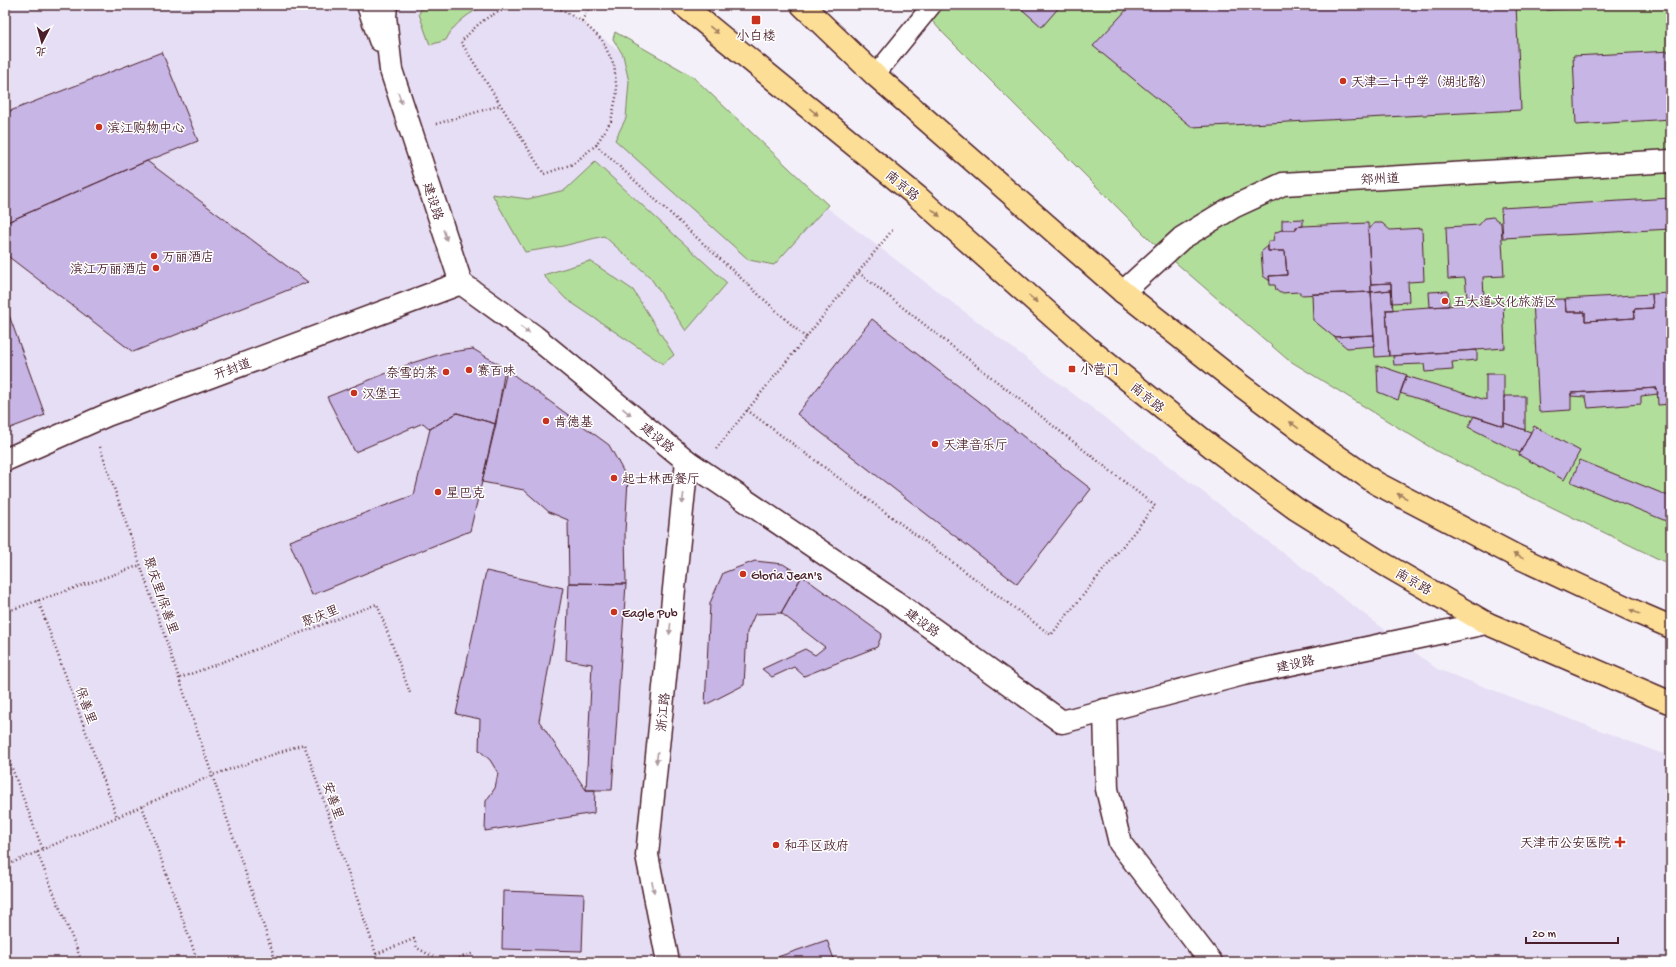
<svg xmlns="http://www.w3.org/2000/svg" width="1676" height="967" font-family="'Gochi Hand','LXGW WenKai TC',sans-serif">
	<style>
		.built { fill: #e6def4 }
		.green { fill: #b2de9c; stroke: #7e7e64 }
		.building { fill: #c7b5e5; stroke: #4a1f2b }
		.lines { fill: none; stroke-linecap: round; stroke-linejoin: round }
		.lane-casing { stroke: #4a1f2b; stroke-width: 21 }
		.street-casing { stroke: #4a1f2b; stroke-width: 25 }
		.secondary-casing { stroke: #4a1f2b; stroke-width: 25 }
		.primary-casing { stroke: #4a1f2b; stroke-width: 25 }
		.path { stroke: #4a1f2b; stroke-width: 2.5; stroke-dasharray: 1 3; stroke-linecap: butt }
		.lane { stroke: #fff; stroke-width: 18 }
		.street { stroke: #fff; stroke-width: 22 }
		.secondary { stroke: #fff; stroke-width: 22 }
		.primary { stroke: #fdde96; stroke-width: 22 }
		.oneway { fill: #a47e60 }
		.oneway2 { fill: #ae9aa0 }
		.poi-dot { fill: #c8321e; stroke: #fff; stroke-width: 1.5 }
		.labels { text-anchor: middle; stroke-width: 3; stroke-linejoin: round; paint-order: stroke }
		.poi-label { font-size: 13px; fill: #4a1f2b; stroke: #fff; text-anchor: start }
		.street-label { font-size: 13px; fill: #4a1f2b; stroke: #fff }
	</style>
	<rect width="100%" height="100%" fill="#f4f0fa"/>
	<filter id="ink" filterUnits="userSpaceOnUse"><feTurbulence type="fractalNoise" baseFrequency=".025" numOctaves="2"/><feDisplacementMap in="SourceGraphic" scale="8" xChannelSelector="R" yChannelSelector="G"/><feConvolveMatrix kernelMatrix="1 2 1 2 8 2 1 2 1" color-interpolation-filters="sRGB"/></filter>
	<g filter="url(#ink)">
		<path class="built" d="M5 5H559L1437 669 1671 757V962H5Z"/>
		<path class="green" d="M423 5H486C470 12 453 24 446 40L430 45 419 14Z
			M918 5H1671V565L1438 452 1287 359 1152 242 941 31Z
			M615 32 692 76 828 205 774 265 749 260 615 140 626 118 629 82 623 55 613 39Z
			M595 162 727 283 686 331 650 277 604 236 563 246 525 252 492 194 528 199 565 190Z
			M590 261 633 290 674 355 663 364 566 299 543 275Z"/>
		<path class="building" d="M1017 5H1061L1042 27Z
			M1131 5H1516L1521 110 1192 127 1093 46Z
			M1547 5H1626L1547 10Z
			M1671 51V119L1576 125 1573 56Z
			M162 52 198 141 147 161 5 223V113Z
			M147 161 308 282 133 352 5 254V223Z
			M1671 198V229L1503 238 1501 208Z
			M1493 217 1501 223 1504 276 1483 277 1484 297H1467L1465 278 1448 279 1446 227 1479 225 1485 218Z
			M1303 219V226L1296 227V230H1282V220Z
			M1368 223 1371 292 1300 295V292L1280 293 1276 290 1275 285H1270L1269 276 1287 275 1285 251H1268V241H1273L1274 235 1276 232 1282 230H1296V227L1303 226Z
			M1374 223H1382L1390 230 1422 228 1424 281 1408 282 1409 302 1392 303 1391 283 1371 284 1368 231Z
			M1268 246V251H1285L1287 275 1269 276 1270 281 1263 276 1261 252Z
			M1391 283V290L1371 292V284Z
			M1391 290 1393 310H1386L1389 356 1375 357 1371 292Z
			M1448 291 1449 306 1430 307 1429 292Z
			M1371 292 1374 335 1334 337 1313 320 1312 294Z
			M1671 293V404L1658 405 1657 388 1571 393V410L1539 412 1533 300 1565 299 1566 312H1585V321L1635 318 1634 309 1653 308 1652 294Z
			M1652 294 1653 308 1634 309 1635 318 1585 321V312H1566L1565 299Z
			M1503 302 1505 348 1389 356 1386 310Z
			M5 304 45 415 5 430Z
			M872 319 1091 489 1017 584 797 414Z
			M1374 335 1375 346 1347 348 1334 337Z
			M473 349 505 368 496 424 457 413 430 429 423 423 355 452 327 397 412 363 444 353Z
			M1477 350V360L1452 362 1453 370 1425 372 1424 364 1394 365 1393 356Z
			M1377 365 1407 375 1398 400 1378 392Z
			M507 370 609 445 628 480 625 532 626 584 569 583 568 520 549 512 524 490 482 482Z
			M1486 374H1504V426L1400 393 1406 376 1486 400Z
			M1657 388 1658 394 1641 396V404L1588 408 1586 397 1571 396V393Z
			M1504 396H1525V430L1504 423Z
			M457 413 496 424 470 531 312 595 289 541 414 495 430 429Z
			M1474 416 1504 426V423L1531 432 1520 453 1468 427Z
			M1534 426 1580 451 1564 480 1519 455Z
			M1580 460 1671 497V523L1571 482Z
			M755 561 783 564 802 576 781 613 755 614 747 632 744 685 705 705 710 603 723 573Z
			M486 571 563 588 539 721 586 790H595L594 813 485 831 486 801 495 788 498 773 490 760 479 750 480 719 456 714Z
			M802 576 882 634 877 647 804 676 794 667 772 677 762 669 805 649 815 655 825 647 781 613Z
			M569 583 626 584 612 790H586L592 664 566 660Z
			M503 891 584 894 582 951 502 949Z
			M827 940 835 962H763Z"/>
		<g class="lines">
			<g class="lane-casing">
				<path id="lane" d="M875 75 932 5"/>
			</g>
			<g class="street-casing">
				<path id="street" d="M1123 292 1182 238 1233 207 1283 184 1671 161
					M5 460 107 415 461 283
					M1105 710 1107 789 1120 843 1211 962
					M668 962 647 855 687 461"/>
			</g>
			<g class="secondary-casing">
				<path id="secondary" d="M368 5 380 40
					M386 5 385 16 391 70 461 283 534 336 687 461 894 601 1062 722 1243 674 1486 623"/>
			</g>
			<g class="primary-casing">
				<path id="primary" d="M683 5 919 198 1088 348 1212 447 1296 509 1384 564 1486 623 1671 703
					M802 5 875 75 1123 292 1239 384 1307 435 1376 483 1516 556 1636 612 1671 627"/>
			</g>
			<path class="path" d="M525 5C492 11 483 18 461 42L544 174 573 164 596 145 611 121 617 93 614 65 602 40 582 21 558 8 538 5
				M582 21 590 5
				M436 124 501 105
				M596 145 806 338
				M747 410 1051 635 1155 506 859 273
				M100 447 276 962
				M716 449 894 228
				M38 600 117 817
				M5 612 141 565
				M180 678 377 604 410 693
				M5 750 43 850
				M142 806 198 962
				M37 852 82 962
				M5 866 213 775 304 744 379 962
				M376 954 414 939 417 948 443 962
				M448 962 474 953"/>
			<use href="#lane" class="lane"/>
			<use href="#street" class="street"/>
			<use href="#secondary" class="secondary"/>
			<use href="#primary" class="primary"/>
		</g>
		<defs><path id="oneway-solid" d="M-6-.8H1V-3.2L6.5 0L1 3.2V.8H-6Z"/></defs>
		<g class="oneway">
			<use href="#oneway-solid" transform="translate(714 30) rotate(39)"/>
			<use href="#oneway-solid" transform="translate(814 112) rotate(39)"/>
			<use href="#oneway-solid" transform="translate(936 213) rotate(42)"/>
			<use href="#oneway-solid" transform="translate(1033 299) rotate(42)"/>
			<use href="#oneway-solid" transform="translate(1294 425) rotate(-143)"/>
			<use href="#oneway-solid" transform="translate(1402 496) rotate(-153)"/>
			<use href="#oneway-solid" transform="translate(1518 556) rotate(-154)"/>
			<use href="#oneway-solid" transform="translate(1635 612) rotate(-156)"/>
		</g>
		<g class="oneway2">
			<use href="#oneway-solid" transform="translate(400 98) rotate(72)"/>
			<use href="#oneway-solid" transform="translate(445 235) rotate(72)"/>
			<use href="#oneway-solid" transform="translate(525 330) rotate(36)"/>
			<use href="#oneway-solid" transform="translate(627 412) rotate(39)"/>
			<use href="#oneway-solid" transform="translate(683 499) rotate(96)"/>
			<use href="#oneway-solid" transform="translate(670 629) rotate(96)"/>
			<use href="#oneway-solid" transform="translate(657 758) rotate(96)"/>
			<use href="#oneway-solid" transform="translate(653 887) rotate(79)"/>
		</g>
	</g>
	<g class="poi-dot">
		<rect x="751" y="15" width="10" height="10" rx="2"/>
		<circle cx="1343" cy="81" r="4"/>
		<circle cx="99" cy="127" r="4"/>
		<circle cx="154" cy="256" r="4"/>
		<circle cx="156" cy="268" r="4"/>
		<circle cx="1445" cy="301" r="4"/>
		<rect x="1068" y="365" width="8" height="8" rx="2"/>
		<circle cx="469" cy="370" r="4"/>
		<circle cx="446" cy="372" r="4"/>
		<circle cx="354" cy="393" r="4"/>
		<circle cx="546" cy="421" r="4"/>
		<circle cx="935" cy="444" r="4"/>
		<circle cx="614" cy="478" r="4"/>
		<circle cx="438" cy="492" r="4"/>
		<circle cx="743" cy="574" r="4"/>
		<circle cx="614" cy="612" r="4"/>
		<path d="M1618 836h4v4h4v4h-4v4h-4v-4h-4v-4h4z"/>
		<circle cx="776" cy="845" r="4"/>
	</g>
	<g class="labels">
		<g class="poi-label">
			<text x="756" y="40" text-anchor="middle">小白楼</text>
			<text x="1351" y="86">天津二十中学（湖北路）</text>
			<text x="107" y="132">滨江购物中心</text>
			<text x="162" y="261">万丽酒店</text>
			<text x="148" y="273" text-anchor="end">滨江万丽酒店</text>
			<text x="1453" y="306">五大道文化旅游区</text>
			<text x="1080" y="374">小营门</text>
			<text x="477" y="375">赛百味</text>
			<text x="438" y="377" text-anchor="end">奈雪的茶</text>
			<text x="362" y="398">汉堡王</text>
			<text x="554" y="426">肯德基</text>
			<text x="943" y="449">天津音乐厅</text>
			<text x="622" y="483">起士林西餐厅</text>
			<text x="446" y="497">星巴克</text>
			<text x="751" y="579">Gloria Jean's</text>
			<text x="622" y="617">Eagle Pub</text>
			<text x="1611" y="847" text-anchor="end">天津市公安医院</text>
			<text x="784" y="850">和平区政府</text>
		</g>
		<g class="street-label">
			<text transform="translate(1380 178) rotate(-3)" y="5">郑州道</text>
			<text transform="translate(903 185) rotate(40)" y="5">南京路</text>
			<text transform="translate(434 201) rotate(72)" y="5">建设路</text>
			<text transform="translate(232 368) rotate(-20)" y="5">开封道</text>
			<text transform="translate(1148 397) rotate(39)" y="5">南京路</text>
			<text transform="translate(658 437) rotate(39)" y="5">建设路</text>
			<text transform="translate(1414 581) rotate(30)" y="5">南京路</text>
			<text transform="translate(162 595) rotate(71)" y="5">聚庆里/保善里</text>
			<text transform="translate(320 615) rotate(-21)" y="5">聚庆里</text>
			<text transform="translate(923 622) rotate(36)" y="5">建设路</text>
			<text transform="translate(1295 663) rotate(-12)" y="5">建设路</text>
			<text transform="translate(87 705) rotate(70)" y="5">保善里</text>
			<text transform="translate(662 712) rotate(-84)" y="5">浙江路</text>
			<text transform="translate(334 800) rotate(71)" y="5">安善里</text>
		</g>
	</g>
	<rect width="1676" height="967" fill="none" stroke="#fff" stroke-width="20"/>
	<rect x="10" y="10" width="1656" height="947" fill="none" stroke="#4a1f2b" stroke-width="1.5" filter="url(#ink)"/>
	<g transform="translate(42 42) rotate(186)" stroke="#ffffff" stroke-width="3" paint-order="stroke">
	<path d="M0-3L7 15L0 10L-7 15Z" fill="#4a1f2b"/>
	<text y="-6" font-size="11" font-weight="bold" text-anchor="middle" fill="#4a1f2b">北</text>
	</g>
	<path d="M1526 937v6h92v-6" fill="none" stroke="#4a1f2b" stroke-width="2"/>
	<text x="1532" y="937" font-size="12" fill="#4a1f2b" stroke="#ffffff" stroke-width="3" paint-order="stroke">20 m</text>
</svg>
